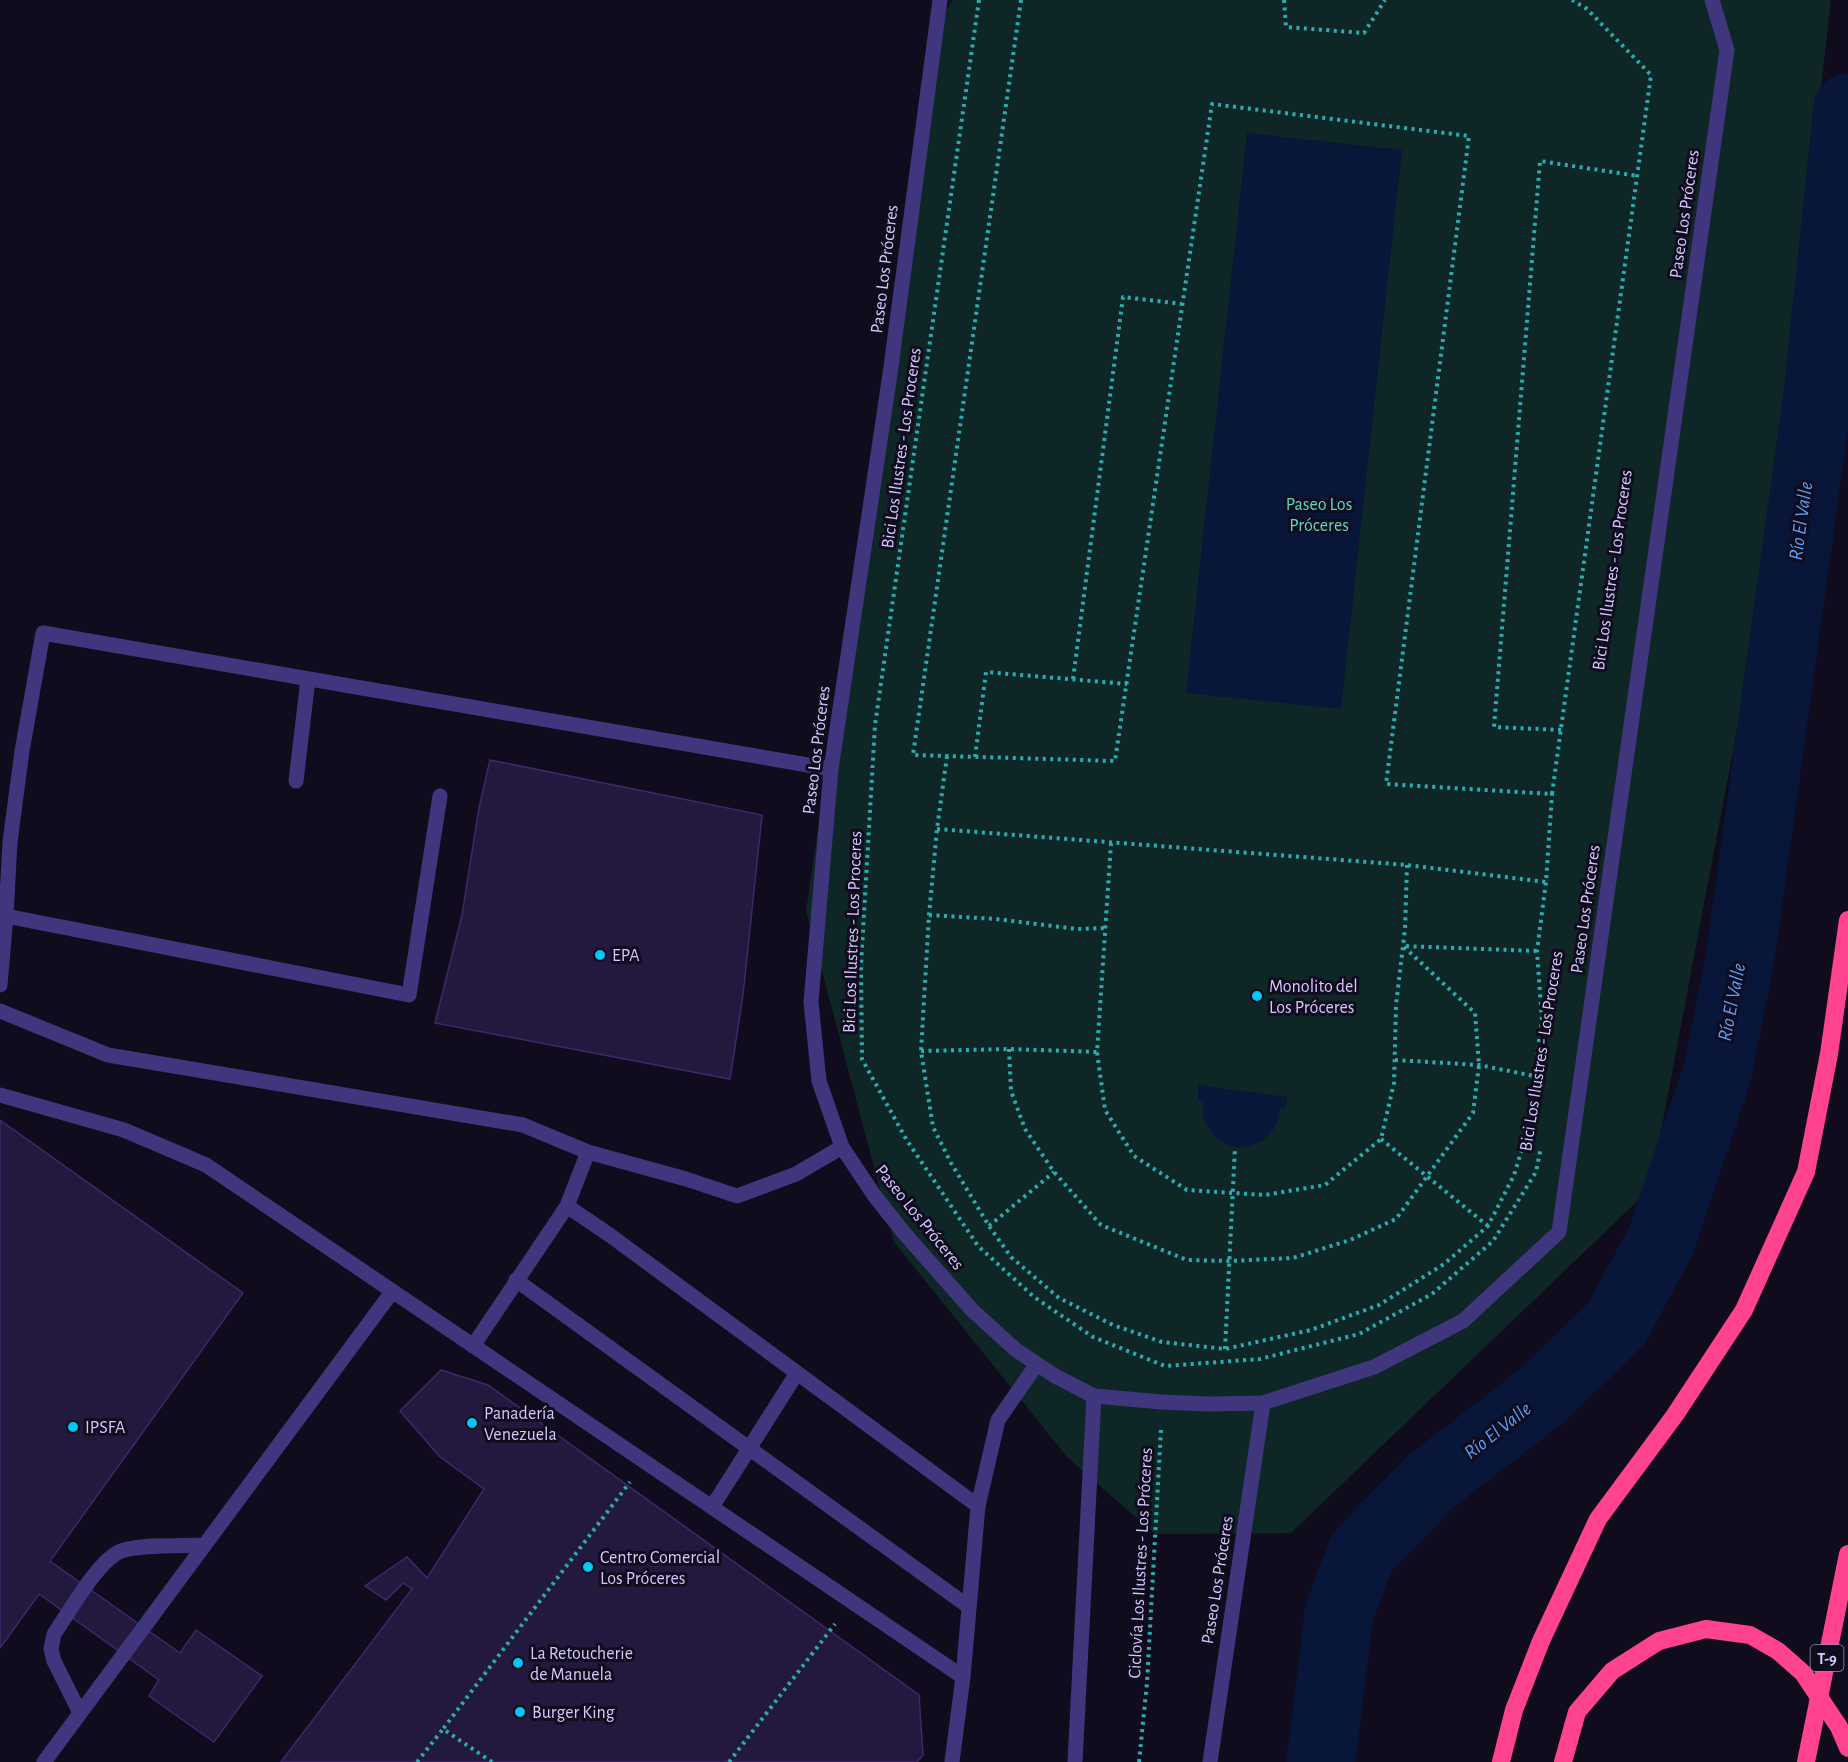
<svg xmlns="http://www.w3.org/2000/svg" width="1848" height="1762" font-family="'Alegreya Sans',sans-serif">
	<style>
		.green { fill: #0f2627 }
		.water { fill: #08163a }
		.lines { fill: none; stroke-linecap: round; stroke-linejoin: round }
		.river { stroke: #08163a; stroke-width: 69 }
		.building { fill: #23183e; stroke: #3c296a; stroke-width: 1.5 }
		.path { stroke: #2cacaf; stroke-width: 4; stroke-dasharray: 3 4.5; stroke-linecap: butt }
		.lane { stroke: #3f367d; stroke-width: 15 }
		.street { stroke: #3f367d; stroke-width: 15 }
		.highway { stroke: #ff438e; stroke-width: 18 }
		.highway-bridge { stroke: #ff438e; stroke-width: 18 }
		.poi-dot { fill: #00c7f3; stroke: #100c1d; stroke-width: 2 }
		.labels { text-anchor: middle; stroke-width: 6; stroke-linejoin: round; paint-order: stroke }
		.shield { fill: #100c1d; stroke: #9890bb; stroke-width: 1.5 }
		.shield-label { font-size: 16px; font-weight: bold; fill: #d3c8ff }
		.street-label { font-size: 18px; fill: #d3c8ff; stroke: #100c1d }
		.park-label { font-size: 18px; fill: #55dec7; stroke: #100c1d }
		.poi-label { font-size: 18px; fill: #d3c8ff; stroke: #100c1d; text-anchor: start }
		.water-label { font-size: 20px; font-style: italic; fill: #56a3ff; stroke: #100c1d }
	</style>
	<rect width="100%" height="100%" fill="#100c1d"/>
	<path class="green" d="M952 0H1831L1765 582 1650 1189 1291 1533 1155 1534 1067 1457 894 1242 806 911 935 31Z"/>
	<path class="water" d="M1247 133 1402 150 1341 709 1186 693Z
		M1198 1085 1287 1097 1286 1107 1280 1108C1279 1146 1230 1162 1209 1129 1207 1125 1204 1120 1203 1116 1203 1111 1203 1106 1203 1102L1198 1100Z"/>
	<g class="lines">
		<path class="river" d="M1321 1762 1339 1613 1362 1552 1430 1482 1539 1398 1616 1324 1661 1241 1717 1074 1740 959 1818 395 1848 108"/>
	</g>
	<path class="building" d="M490 760 762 815 743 995 730 1079 435 1023 462 915 479 808Z
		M0 1120 243 1293 50 1561 180 1653 196 1630 262 1676 214 1742 149 1696 159 1680 39 1594 0 1648Z
		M441 1370 488 1385 919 1695 923 1755 917 1762H281L412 1589 403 1583 386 1600 365 1586 407 1557 427 1578 484 1489 440 1457 400 1411Z"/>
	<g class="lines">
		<path class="path" d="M979 0 875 725 861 965 862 1059 906 1139 978 1246 1034 1297 1093 1337 1165 1366 1260 1359 1359 1334 1432 1294 1493 1241 1536 1172 1541 1147
			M1021 0 913 755 1115 761 1212 104 1469 136 1386 784 1552 794 1651 75 1587 9 1572 0
			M1284 0 1286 27 1364 33 1385 0
			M1073 679 1123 297 1182 304
			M1561 730 1494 727 1540 161 1638 176
			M947 756 937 829 929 915 921 1051 933 1127 951 1163 989 1226 1011 1257 1059 1298 1113 1325 1162 1342 1225 1349 1311 1330 1379 1305 1444 1264 1488 1226 1514 1175 1530 1123 1534 1076 1542 1021 1537 951 1546 882 1552 794
			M975 757 986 672 1127 684
			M937 829 1407 865 1546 882
			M1111 843 1097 1052 1105 1110 1134 1156 1187 1190 1265 1195 1325 1185 1381 1139 1394 1083 1396 1005 1405 929 1407 865
			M929 915 996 919 1077 929 1105 928
			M1009 1049 1011 1091 1025 1129 1054 1172 1101 1225 1187 1260 1229 1261 1293 1258 1350 1240 1396 1219 1473 1113 1479 1065 1475 1013 1403 946 1537 951
			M921 1051 1009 1049 1097 1052
			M1395 1060 1479 1065 1534 1076
			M1381 1139 1488 1226
			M989 1226 1054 1172
			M1225 1349 1235 1147
			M417 1762 443 1729
			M492 1762 443 1729 630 1482
			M729 1762 835 1624
			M1139 1762 1147 1683 1161 1429"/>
		<path class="lane" d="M296 781 308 679
			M6 916 409 995 440 796
			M0 985 6 916 10 842 22 751 43 633 831 769
			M0 1011 108 1055 523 1125 588 1152 686 1179 737 1196 796 1174 842 1147
			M0 1095 124 1130 206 1165 963 1677
			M567 1206 611 1236 978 1506
			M516 1280 969 1607
			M473 1346 567 1206 588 1152
			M712 1507 797 1373
			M80 1713 54 1661 51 1649 54 1634C69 1613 98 1560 121 1551 140 1544 182 1546 204 1545
			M44 1762 392 1292
			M952 1762 963 1677 978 1506 998 1420 1037 1364"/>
		<path class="street" d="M940 0 890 374 831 769 811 1002 819 1081 842 1147 874 1195 904 1233 972 1310 1016 1350 1055 1376 1094 1396 1162 1402 1209 1404 1263 1403 1374 1367 1463 1321 1559 1232 1727 50 1712 0
			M1075 1762 1094 1396
			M1210 1762 1263 1403"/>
		<path class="highway" d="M1501 1762 1514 1710 1541 1641 1598 1519 1675 1415 1744 1310 1806 1172 1829 1054 1848 920
			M1563 1762 1577 1712 1612 1671 1659 1641 1706 1629 1750 1635 1778 1651 1803 1673 1839 1727 1848 1748"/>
		<path class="highway-bridge" d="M1806 1762 1848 1554"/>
	</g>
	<g class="poi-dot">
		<circle cx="600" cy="955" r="6"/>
		<circle cx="1257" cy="996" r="6"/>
		<circle cx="472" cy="1423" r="6"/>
		<circle cx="73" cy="1427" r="6"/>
		<circle cx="588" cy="1567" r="6"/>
		<circle cx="518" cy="1663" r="6"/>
		<circle cx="520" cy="1712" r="6"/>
	</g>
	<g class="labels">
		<rect class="shield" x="1810.5" y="1645" width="33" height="26" rx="4.5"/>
		<g class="shield-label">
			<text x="1827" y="1664">T-9</text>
		</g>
		<g class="street-label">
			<text transform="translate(1684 214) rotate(-82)" y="6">Paseo Los Próceres</text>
			<text transform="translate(884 269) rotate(-83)" y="6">Paseo Los Próceres</text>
			<text transform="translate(901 448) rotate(-82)" y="6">Bici Los Ilustres - Los Proceres</text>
			<text transform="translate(1612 570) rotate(-82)" y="6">Bici Los Ilustres - Los Proceres</text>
			<text transform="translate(816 750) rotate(-83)" y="6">Paseo Los Próceres</text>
			<text transform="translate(1585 909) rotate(-82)" y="6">Paseo Los Próceres</text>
			<text transform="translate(852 932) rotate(-88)" y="6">Bici Los Ilustres - Los Proceres</text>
			<text transform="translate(1541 1051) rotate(-81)" y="6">Bici Los Ilustres - Los Proceres</text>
			<text transform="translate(920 1217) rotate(51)" y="6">Paseo Los Próceres</text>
			<text transform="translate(1140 1563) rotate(-87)" y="6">Ciclovía Los Ilustres - Los Próceres</text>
			<text transform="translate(1217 1580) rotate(-81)" y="6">Paseo Los Próceres</text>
		</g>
		<g class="park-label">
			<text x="1319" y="510">Paseo Los<tspan x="1319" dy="21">Próceres</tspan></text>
		</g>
		<g class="poi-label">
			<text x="612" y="961">EPA</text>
			<text x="1269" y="992">Monolito del<tspan x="1269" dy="21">Los Próceres</tspan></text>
			<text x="484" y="1419">Panadería<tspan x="484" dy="21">Venezuela</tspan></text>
			<text x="85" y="1433">IPSFA</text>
			<text x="600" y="1563">Centro Comercial<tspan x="600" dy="21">Los Próceres</tspan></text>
			<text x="530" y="1659">La Retoucherie<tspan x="530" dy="21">de Manuela</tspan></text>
			<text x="532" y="1718">Burger King</text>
		</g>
		<g class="water-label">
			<text transform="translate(1800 521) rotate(-82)" y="7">Río El Valle</text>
			<text transform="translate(1731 1002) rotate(-79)" y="7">Río El Valle</text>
			<text transform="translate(1497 1430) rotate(-38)" y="7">Río El Valle</text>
		</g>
	</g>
</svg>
